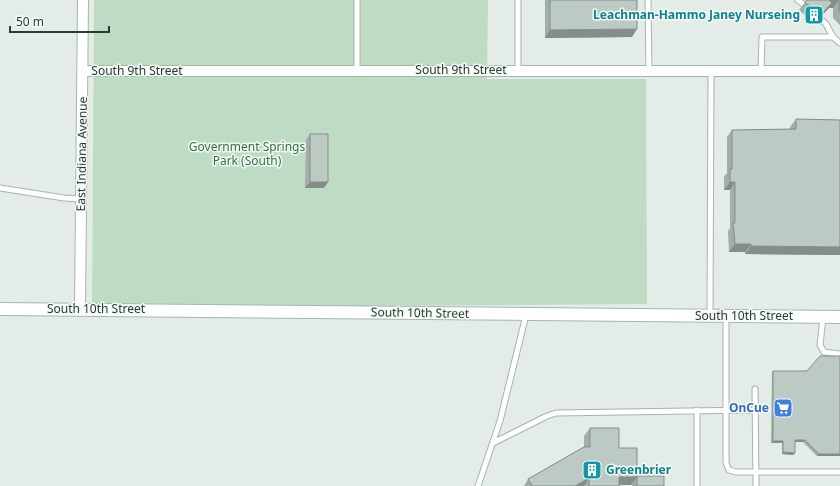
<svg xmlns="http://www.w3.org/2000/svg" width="840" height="486" font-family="'Noto Sans',sans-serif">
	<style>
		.green { fill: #bedcc4 }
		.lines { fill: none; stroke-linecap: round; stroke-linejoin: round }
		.lane-casing { stroke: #a7b4ae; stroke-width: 7 }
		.street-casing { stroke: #a7b4ae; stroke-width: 12 }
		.secondary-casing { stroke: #a3b7ae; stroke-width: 14 }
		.lane { stroke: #fff; stroke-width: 5 }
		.street { stroke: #fff; stroke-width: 10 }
		.secondary { stroke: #fff; stroke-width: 12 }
		.wall { fill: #a2aea8 }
		.shaded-wall { fill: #848d88 }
		.building { fill: #bccac3; stroke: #848d88 }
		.labels { text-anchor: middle; stroke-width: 3; stroke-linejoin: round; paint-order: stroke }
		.culture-label { font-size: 12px; font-weight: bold; fill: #0d838f; stroke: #f4f9f6; text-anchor: end }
		.street-label { font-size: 12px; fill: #253d34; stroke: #f4f9f6 }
		.park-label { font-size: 12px; fill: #327044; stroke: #f4f9f6 }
		.shop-label { font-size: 12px; font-weight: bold; fill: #366cbe; stroke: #f4f9f6; text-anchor: end }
	</style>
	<rect width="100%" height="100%" fill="#e4ece8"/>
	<path class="green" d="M94 0H488L487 79H646L647 304 92 308Z"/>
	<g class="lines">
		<g class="lane-casing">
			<path id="lane" d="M357 0V70
				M518 0V70
				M648 0 649 72
				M798 0 808 8
				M816 15 826 24 833 37
				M761 72 762 37H833L840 43
				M0 188 64 198 81 199
				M710 315 711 72
				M726 317V463L729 470 736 472H840
				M823 317 820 345 824 352 840 354
				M755 389 756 486
				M697 410V486
				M493 443 547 416 556 413 755 410
				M478 486 500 421 526 315"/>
		</g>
		<g class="street-casing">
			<path id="street" d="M83 71H840
				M80 308 83 0"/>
		</g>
		<g class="secondary-casing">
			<path id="secondary" d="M0 309 840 317"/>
		</g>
		<use href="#lane" class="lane"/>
		<use href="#street" class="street"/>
		<use href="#secondary" class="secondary"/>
	</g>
	<path class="wall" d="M545 0H637L632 37 545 38Z
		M840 0V25L833 18V8H829L814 24 799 10 805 2Z
		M796 119 840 120V255L745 254V252H729L728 231 730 228V190H724V177L727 173V137L732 130 790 129V127Z
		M310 134 328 182 324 188H305L306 140Z
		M773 371H807L840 456H817L803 442H795V453L793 455 782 454V443H771L772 373Z
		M590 428 619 448 637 477V476L664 486H632V484L631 485H619V486H524L528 479 584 447V436Z"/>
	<path class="shaded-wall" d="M828 0H839L833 8H829L814 24 820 16Z
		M637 29 632 37 545 38 550 30Z
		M310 182H328L324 188H305Z
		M730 182H735L730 190H724Z
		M735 244H751L745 252H729Z
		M751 246 840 247V255L745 254Z
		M795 440H805L803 442H793Z
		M773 441H783L782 443H771Z
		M783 452 795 453 793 455 782 454Z
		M819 454H840V456H817Z
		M619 477H637L631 485H613Z
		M589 478 584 486H575Z"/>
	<path class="building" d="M550 0H637V29L550 30Z
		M807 0H829L832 3 820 16 805 2Z
		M839 0H840V12L839 10Z
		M796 119 840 120V247L751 246V244H735L733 223H735V182H730V169H732V130L796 129Z
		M310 134H328V182H310Z
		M820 356H840V454H819L805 440H795V453L783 452V441H773V371H807Z
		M590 428H619V448H637V477H619V486H589V478L575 486H532L528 479 584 447H590Z
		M637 476H664V486H637Z"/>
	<defs>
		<g id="building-square" transform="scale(1)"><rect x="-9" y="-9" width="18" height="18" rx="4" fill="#0f9aa8" stroke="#f4f9f6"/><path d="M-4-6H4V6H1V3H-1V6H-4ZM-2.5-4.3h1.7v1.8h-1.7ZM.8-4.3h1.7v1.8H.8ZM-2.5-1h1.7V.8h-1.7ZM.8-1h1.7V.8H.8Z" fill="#fff"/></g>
		<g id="supermarket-square" transform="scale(1)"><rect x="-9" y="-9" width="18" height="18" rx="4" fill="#3f7fe0" stroke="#f4f9f6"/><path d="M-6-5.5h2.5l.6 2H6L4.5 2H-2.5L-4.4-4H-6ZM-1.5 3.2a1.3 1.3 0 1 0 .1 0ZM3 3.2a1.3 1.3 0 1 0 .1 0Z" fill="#fff"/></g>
	</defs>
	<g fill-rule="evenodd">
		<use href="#building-square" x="814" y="15"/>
		<use href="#supermarket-square" x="783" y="408"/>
		<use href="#building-square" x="592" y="470"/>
	</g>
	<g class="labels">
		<g class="culture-label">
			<text x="800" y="19">Leachman-Hammo Janey Nurseing</text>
			<text x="606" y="474" text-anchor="start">Greenbrier</text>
		</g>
		<g class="street-label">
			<text x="461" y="74">South 9th Street</text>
			<text x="137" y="75">South 9th Street</text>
			<text transform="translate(82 154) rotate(-89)" y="4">East Indiana Avenue</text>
			<text x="96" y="313">South 10th Street</text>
			<text transform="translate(420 313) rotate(1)" y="4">South 10th Street</text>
			<text x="744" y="320">South 10th Street</text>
		</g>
		<g class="park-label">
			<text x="247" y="151">Government Springs<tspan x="247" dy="14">Park (South)</tspan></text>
		</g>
		<g class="shop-label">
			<text x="769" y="412">OnCue</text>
		</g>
	</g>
	<path d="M10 26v6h99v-6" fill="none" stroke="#253d34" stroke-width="2"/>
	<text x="16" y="26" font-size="12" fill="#253d34" stroke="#f4f9f6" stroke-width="3" paint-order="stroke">50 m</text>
</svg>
